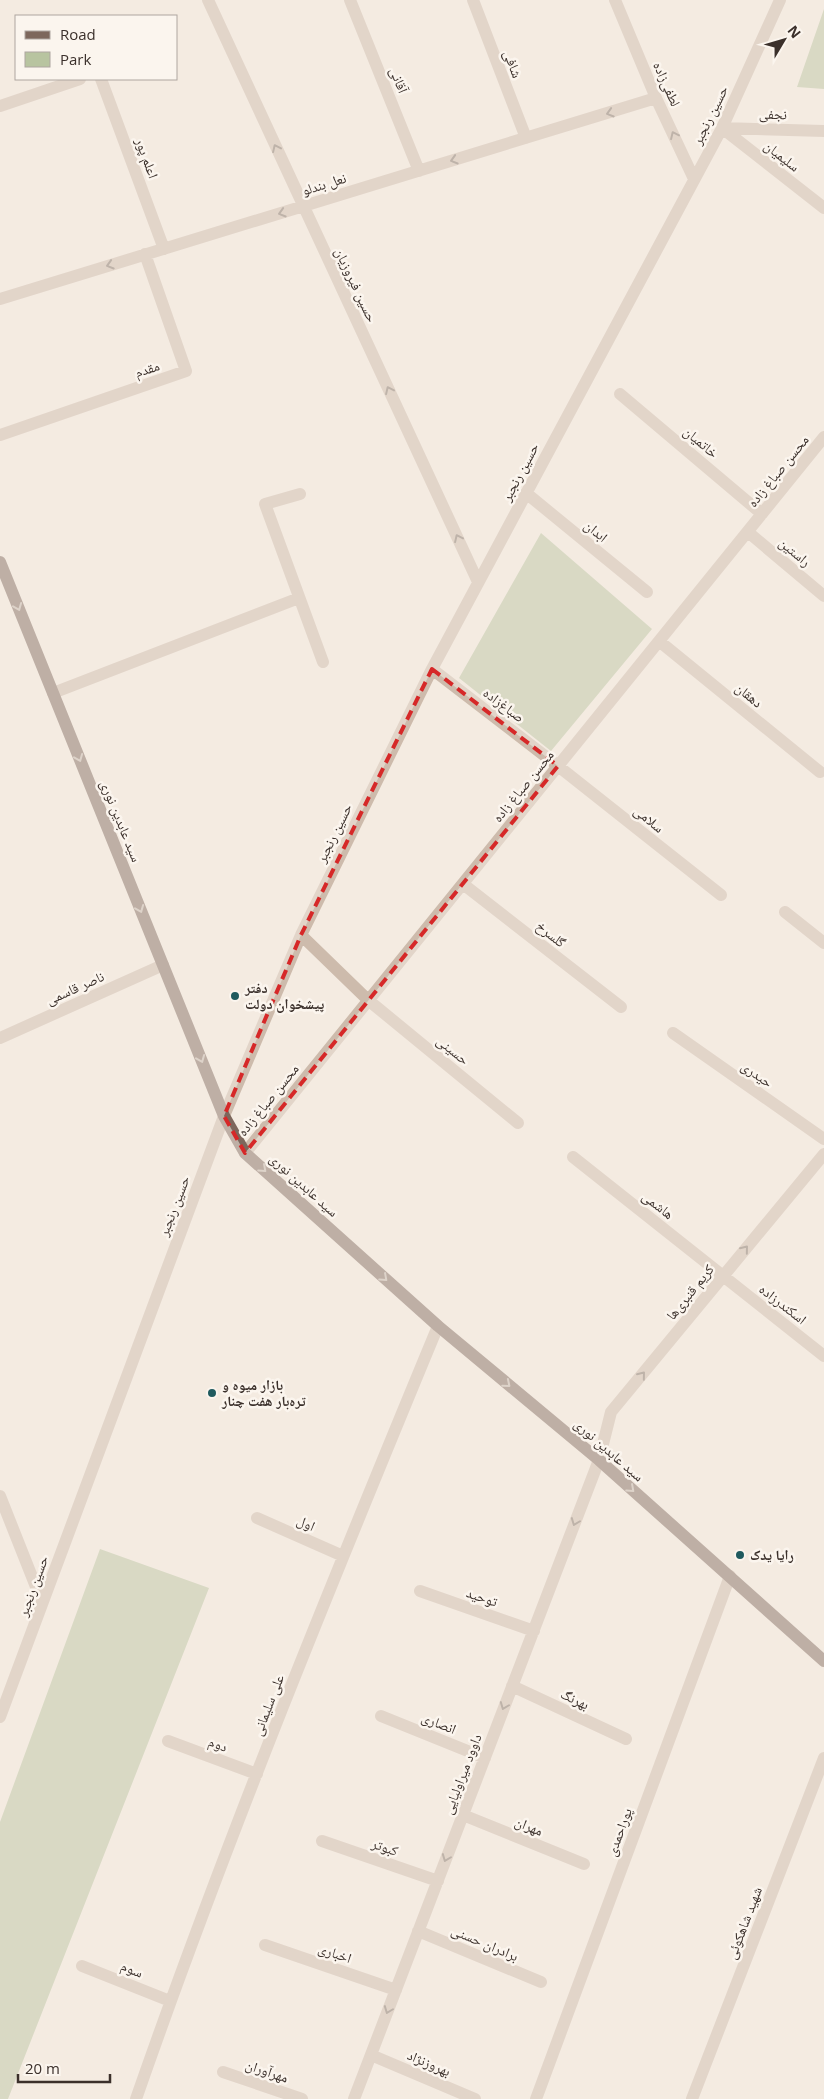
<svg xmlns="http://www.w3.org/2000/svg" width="824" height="2099" font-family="'Open Sans','Noto Naskh Arabic',sans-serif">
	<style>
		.green { fill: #b8c4a0 }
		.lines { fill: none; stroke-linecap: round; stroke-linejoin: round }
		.minor { stroke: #cdbbac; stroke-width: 12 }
		.major { stroke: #7d675c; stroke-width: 12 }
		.oneway { stroke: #7d6f65 }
		.oneway2 { stroke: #c2b5ac }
		.marked { fill: none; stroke: #d62828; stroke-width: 4; stroke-dasharray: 10 6; stroke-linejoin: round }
		.poi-dot { fill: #1f5a5e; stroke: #fbf5ee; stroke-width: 2 }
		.labels { text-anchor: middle; stroke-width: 5; stroke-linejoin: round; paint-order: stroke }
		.street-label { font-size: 14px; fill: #3b302b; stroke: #fbf5ee }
		.poi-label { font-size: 14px; font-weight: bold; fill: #3b302b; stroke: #fbf5ee; text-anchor: start }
	</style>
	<rect width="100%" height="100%" fill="#f4ebe1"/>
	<path class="green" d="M824 9V89L797 87Z
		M541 533 652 629 551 751 459 678Z
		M100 1549 209 1588 8 2099H0V1822Z"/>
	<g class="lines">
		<path class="minor" d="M208 0 478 582
			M350 0 419 171
			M473 0 526 138
			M615 0 656 98 694 179
			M101 79 164 249
			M0 106 80 79
			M722 128 824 208
			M722 128 824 131
			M0 299 656 98
			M620 394 762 514
			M0 435 186 371 145 254
			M526 493 647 592
			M300 494 265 504 323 662
			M748 532 824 596
			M659 641 820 772
			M432 669 558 766 721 895
			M53 693 299 598
			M463 884 621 1007
			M785 912 824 943
			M301 935 368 1000 518 1123
			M673 1033 824 1139
			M0 1038 163 965
			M245 1153 824 437
			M573 1157 824 1356
			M0 1496 42 1602
			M257 1518 343 1556
			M420 1591 534 1631
			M512 1686 626 1739
			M381 1716 485 1758
			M0 1717 224 1116 301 935 432 669 722 128 780 0
			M168 1741 257 1774
			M463 1815 584 1864
			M322 1841 438 1881
			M418 1931 541 1982
			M265 1945 396 1990
			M82 1966 170 2001
			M371 2055 475 2099
			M223 2072 302 2099
			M136 2099C227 1838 332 1582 438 1326
			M354 2099 599 1460 611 1412 824 1154
			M536 2099 730 1576
			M692 2099 824 1758"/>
		<path class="major" d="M0 562 224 1116 245 1153 438 1326 599 1460 824 1661"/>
	</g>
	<defs><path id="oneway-chevron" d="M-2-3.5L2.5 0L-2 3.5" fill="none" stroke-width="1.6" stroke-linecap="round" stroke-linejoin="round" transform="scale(1.25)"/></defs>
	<g class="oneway">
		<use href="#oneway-chevron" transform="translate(610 113) rotate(163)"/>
		<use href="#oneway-chevron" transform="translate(674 135) rotate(-115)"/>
		<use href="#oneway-chevron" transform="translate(276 148) rotate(-115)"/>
		<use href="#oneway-chevron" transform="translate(454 160) rotate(163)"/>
		<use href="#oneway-chevron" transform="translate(282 213) rotate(163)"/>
		<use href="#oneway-chevron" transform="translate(110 265) rotate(163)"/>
		<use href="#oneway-chevron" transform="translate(389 390) rotate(-115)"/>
		<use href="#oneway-chevron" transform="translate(458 538) rotate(-115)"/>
		<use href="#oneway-chevron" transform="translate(745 1249) rotate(-51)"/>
		<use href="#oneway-chevron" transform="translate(642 1375) rotate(-51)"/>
		<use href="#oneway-chevron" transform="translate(575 1522) rotate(111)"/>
		<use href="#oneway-chevron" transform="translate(504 1706) rotate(111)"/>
		<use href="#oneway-chevron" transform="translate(446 1858) rotate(111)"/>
		<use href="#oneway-chevron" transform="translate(388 2010) rotate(111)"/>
	</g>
	<g class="oneway2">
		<use href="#oneway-chevron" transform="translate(18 607) rotate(68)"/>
		<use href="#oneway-chevron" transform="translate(79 758) rotate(68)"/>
		<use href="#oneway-chevron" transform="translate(140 909) rotate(68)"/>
		<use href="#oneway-chevron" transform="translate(201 1059) rotate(68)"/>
		<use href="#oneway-chevron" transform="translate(263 1169) rotate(42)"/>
		<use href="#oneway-chevron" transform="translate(384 1278) rotate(42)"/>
		<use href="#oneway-chevron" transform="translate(507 1384) rotate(40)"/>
		<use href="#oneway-chevron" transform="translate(631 1489) rotate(42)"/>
	</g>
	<path d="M0 0H824V2099H0ZM432 669 558 766 245 1153 224 1116 301 935Z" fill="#f4ebe1" fill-opacity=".55" fill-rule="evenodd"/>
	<path class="marked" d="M432 669 558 766 245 1153 224 1116 301 935Z"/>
	<g class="poi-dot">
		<circle cx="235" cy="996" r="5"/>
		<circle cx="212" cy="1393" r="5"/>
		<circle cx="740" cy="1555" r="5"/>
	</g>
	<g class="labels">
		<g class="street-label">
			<text transform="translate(513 64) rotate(69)" y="5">شافی</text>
			<text transform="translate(399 80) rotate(68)" y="5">آقانی</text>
			<text transform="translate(667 84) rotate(66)" y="5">لطفی‌زاده</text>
			<text transform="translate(773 114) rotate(2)" y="5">نجفی</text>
			<text transform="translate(710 115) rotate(-64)" y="5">حسین رنجبر</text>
			<text transform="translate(782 156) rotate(38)" y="5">سلیمیان</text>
			<text transform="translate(147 158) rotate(70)" y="5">اعلم پور</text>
			<text transform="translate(324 184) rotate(-17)" y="5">نعل بندلو</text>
			<text transform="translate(356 285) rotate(65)" y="5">حسین فیروزیان</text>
			<text transform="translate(147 369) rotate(-19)" y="5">مقدم</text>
			<text transform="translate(701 442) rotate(40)" y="5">خاتمیان</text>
			<text transform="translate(778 471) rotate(-51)" y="5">محسن صباغ زاده</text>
			<text transform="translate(520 472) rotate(-62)" y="5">حسین رنجبر</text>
			<text transform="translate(596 531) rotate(39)" y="5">ابدان</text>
			<text transform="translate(795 552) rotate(40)" y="5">راستین</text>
			<text transform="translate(749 695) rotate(39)" y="5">دهقان</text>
			<text transform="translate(504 705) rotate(37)" y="5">صباغ‌زاده</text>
			<text transform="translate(523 786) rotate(-51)" y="5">محسن صباغ زاده</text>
			<text transform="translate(649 819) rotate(39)" y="5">سلامی</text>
			<text transform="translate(121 821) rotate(68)" y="5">سید عابدین نوری</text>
			<text transform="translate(334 833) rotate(-64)" y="5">حسین رنجبر</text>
			<text transform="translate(551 934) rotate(38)" y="5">گلسرخ</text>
			<text transform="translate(75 988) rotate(-24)" y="5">ناصر قاسمی</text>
			<text transform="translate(453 1050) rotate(39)" y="5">حسینی</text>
			<text transform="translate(757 1074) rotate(35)" y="5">حیدری</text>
			<text transform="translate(268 1100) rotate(-51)" y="5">محسن صباغ زاده</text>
			<text transform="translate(304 1185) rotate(42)" y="5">سید عابدین نوری</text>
			<text transform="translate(658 1205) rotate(38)" y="5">هاشمی</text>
			<text transform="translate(174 1206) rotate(-69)" y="5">حسین رنجبر</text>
			<text transform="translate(690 1292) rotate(-51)" y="5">کریم قنبری‌ها</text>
			<text transform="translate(783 1304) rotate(38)" y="5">اسکندرزاده</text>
			<text transform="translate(609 1450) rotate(41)" y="5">سید عابدین نوری</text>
			<text transform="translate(306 1523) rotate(24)" y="5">اول</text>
			<text transform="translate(33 1586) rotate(-70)" y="5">حسین رنجبر</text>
			<text transform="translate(482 1597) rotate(19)" y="5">توحید</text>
			<text transform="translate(575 1699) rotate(25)" y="5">بهرنگ</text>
			<text transform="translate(268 1705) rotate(-69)" y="5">علی سلیمانی</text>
			<text transform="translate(439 1723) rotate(22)" y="5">انصاری</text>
			<text transform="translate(218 1744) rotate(20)" y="5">دوم</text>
			<text transform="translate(462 1774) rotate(-69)" y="5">داوود میراولیایی</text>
			<text transform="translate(529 1826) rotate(22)" y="5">مهران</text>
			<text transform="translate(619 1832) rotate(-70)" y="5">پوراحمدی</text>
			<text transform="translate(385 1847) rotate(19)" y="5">کبوتر</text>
			<text transform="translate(744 1923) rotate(-69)" y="5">شهید شاهکوئی</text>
			<text transform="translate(485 1943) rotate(23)" y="5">برادران حسنی</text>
			<text transform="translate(335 1953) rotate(19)" y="5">اخباری</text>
			<text transform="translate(132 1969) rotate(22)" y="5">سوم</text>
			<text transform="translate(429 2063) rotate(23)" y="5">بهروزنژاد</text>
			<text transform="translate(267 2071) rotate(19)" y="5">مهرآوران</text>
		</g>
		<g class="poi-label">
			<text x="245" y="993">دفتر<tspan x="245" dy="16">پیشخوان دولت</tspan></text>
			<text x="222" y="1390">بازار میوه و<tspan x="222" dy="16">تره‌بار هفت چنار</tspan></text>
			<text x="750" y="1560">رایا یدک</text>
		</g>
	</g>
	<rect x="15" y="15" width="162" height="65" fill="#fbf5ee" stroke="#aea6a0"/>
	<rect x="25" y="31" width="25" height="8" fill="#7d675c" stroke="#aea6a0"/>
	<text x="60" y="40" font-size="15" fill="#3b302b">Road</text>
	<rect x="25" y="52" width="25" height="15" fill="#b8c4a0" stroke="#aea6a0"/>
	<text x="60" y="65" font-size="15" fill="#3b302b">Park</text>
	<g transform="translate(784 40) rotate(52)" stroke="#fbf5ee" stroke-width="4" paint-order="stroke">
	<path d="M0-4L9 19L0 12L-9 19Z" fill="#3b302b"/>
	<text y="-8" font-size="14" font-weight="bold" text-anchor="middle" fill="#3b302b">N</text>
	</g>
	<path d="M18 2074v8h92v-8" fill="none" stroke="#3b302b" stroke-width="2.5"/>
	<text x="25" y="2074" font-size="15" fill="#3b302b" stroke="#fbf5ee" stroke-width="4" paint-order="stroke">20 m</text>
</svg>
